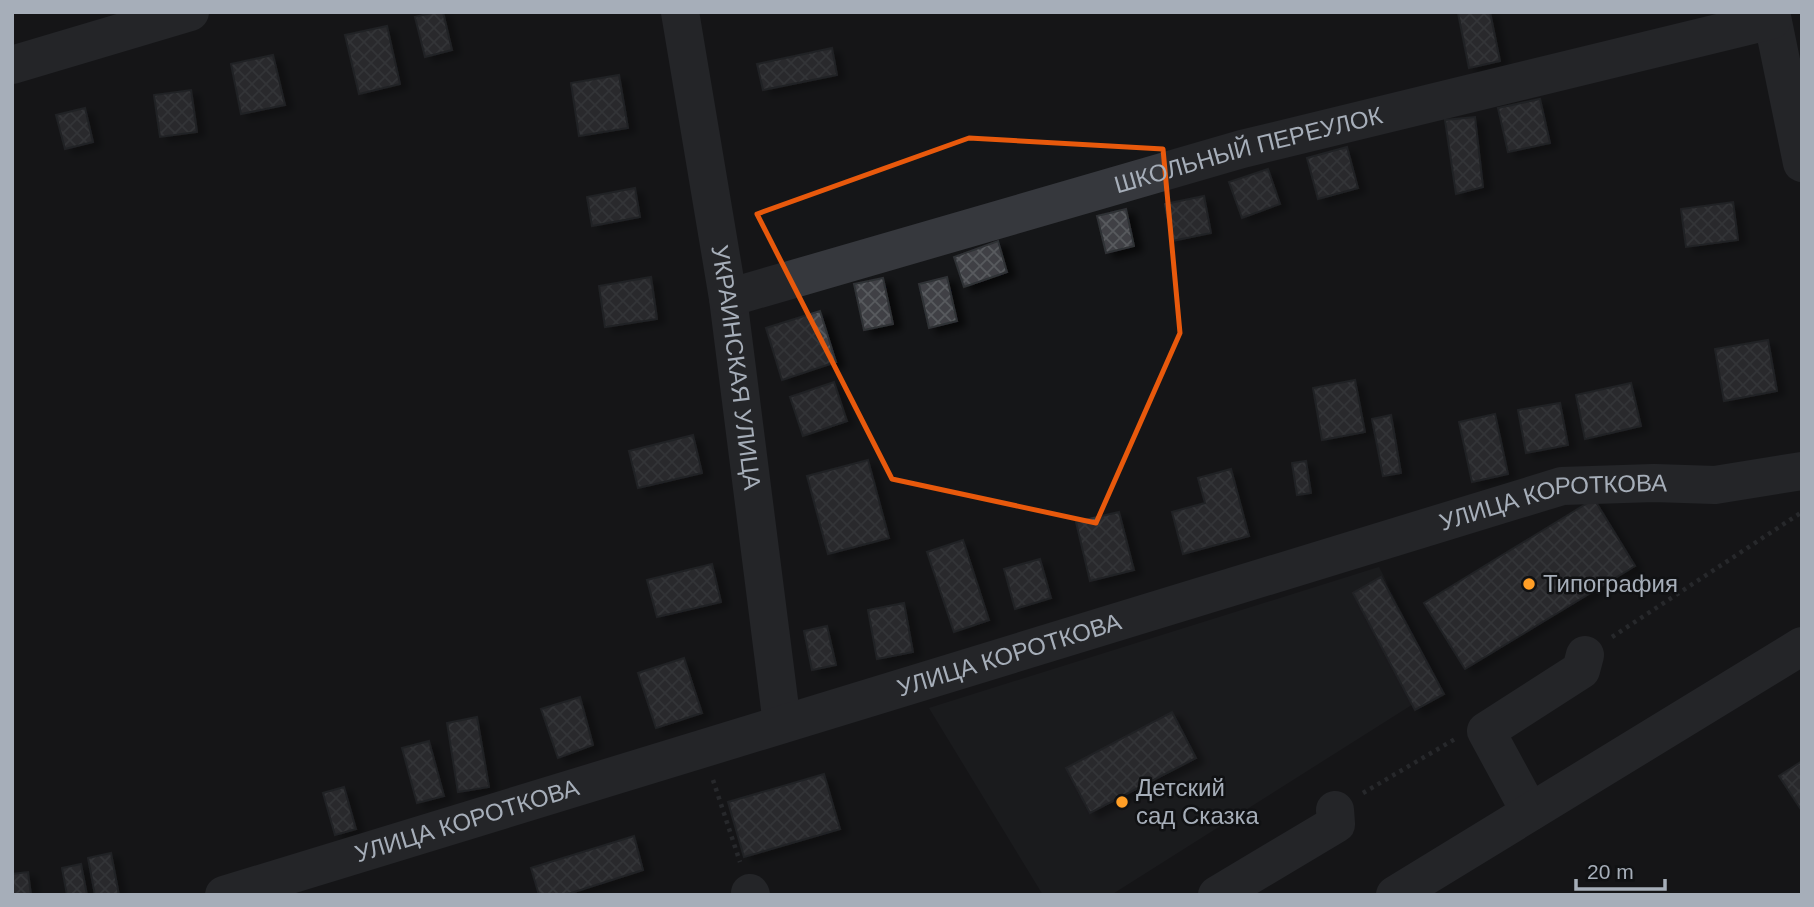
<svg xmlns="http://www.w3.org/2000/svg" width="1814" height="907" font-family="Helvetica,sans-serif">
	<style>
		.built { fill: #212225 }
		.building { fill: url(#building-cross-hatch); stroke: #2f3034; stroke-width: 2; filter: url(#shadow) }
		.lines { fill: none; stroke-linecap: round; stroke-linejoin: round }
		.path { stroke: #3c3f44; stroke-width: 4.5; stroke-dasharray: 3.5 5; stroke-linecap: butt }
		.minor { stroke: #36383d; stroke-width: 38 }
		.marked { fill: none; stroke: #e8590c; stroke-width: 5; stroke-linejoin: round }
		.poi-dot { fill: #ff9e26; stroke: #101113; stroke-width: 2.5 }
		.labels { text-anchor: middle; stroke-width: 5; stroke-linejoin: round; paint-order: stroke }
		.street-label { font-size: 24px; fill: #a6aeb9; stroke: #101113 }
		.poi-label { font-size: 24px; fill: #a6aeb9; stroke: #101113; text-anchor: start }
	</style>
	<defs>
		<pattern id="building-cross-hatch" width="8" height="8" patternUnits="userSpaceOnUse" patternTransform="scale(1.75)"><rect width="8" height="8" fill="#3f4145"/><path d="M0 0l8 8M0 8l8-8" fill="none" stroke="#585a5e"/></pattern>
		<filter id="shadow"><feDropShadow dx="8" dy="4.5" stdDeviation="3.5" flood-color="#0009"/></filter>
	</defs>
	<rect width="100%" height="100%" fill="#151618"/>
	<path class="built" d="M1379 567 1440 687 1111 895H1043L929 708Z"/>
	<path class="building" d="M435 12H443L452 50 425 57 415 17Z
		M1463 12H1490L1500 61 1469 68 1458 13Z
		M387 26 400 84 359 94 345 35Z
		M832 48 837 75 763 90 757 64Z
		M273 55 285 105 241 114 231 64Z
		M619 75 628 128 579 136 571 83Z
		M191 90 197 132 160 137 154 95Z
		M1540 99 1550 143 1508 152 1498 108Z
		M85 108 93 142 65 149 56 115Z
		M1475 117 1483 187 1456 194 1445 120Z
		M1347 147 1358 188 1318 199 1307 158Z
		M1268 169 1280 204 1242 218 1229 182Z
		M635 188 640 217 592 226 587 197Z
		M1204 196 1211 233 1172 241 1165 204Z
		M1733 202 1738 240 1686 247 1681 209Z
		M1126 209 1134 246 1106 253 1097 216Z
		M998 241 1007 272 964 287 954 257Z
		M651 277 657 319 605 327 599 286Z
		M947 277 957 321 929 328 919 284Z
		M883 278 893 324 864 330 854 284Z
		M820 311 836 362 782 380 766 328Z
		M1768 340 1777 391 1724 401 1715 349Z
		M1355 380 1365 432 1322 440 1313 388Z
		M834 382 847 421 803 436 790 397Z
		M1631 383 1641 426 1585 439 1576 395Z
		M1560 403 1568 445 1526 453 1518 410Z
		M1495 414 1508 474 1472 482 1459 422Z
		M1391 415 1401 473 1383 476 1372 419Z
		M693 435 702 473 638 488 629 451Z
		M868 460 889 538 828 554 807 476Z
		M1306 461 1311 493 1297 495 1292 463Z
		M1231 469 1249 536 1183 554 1172 512 1205 503 1198 478Z
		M1594 499 1635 566 1465 669 1424 603Z
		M1119 512 1134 570 1090 581 1076 522Z
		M963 540 989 620 954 632 927 552Z
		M1040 559 1051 598 1015 609 1004 569Z
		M712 564 721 602 657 617 647 580Z
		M1381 577 1444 694 1415 710 1353 593Z
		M904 603 913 652 877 659 868 610Z
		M827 626 836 665 812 670 804 631Z
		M684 658 702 713 656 728 638 673Z
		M580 697 593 745 558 758 541 709Z
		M1172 712 1196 758 1090 813 1066 768Z
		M477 717 489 787 458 792 447 723Z
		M429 741 444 796 417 803 402 748Z
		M1802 761V811L1779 776Z
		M824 774 840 829 744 857 728 802Z
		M344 787 356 829 335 835 323 793Z
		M634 836 643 870 565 895H539L531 868Z
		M111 853 119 895H95L88 858Z
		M81 864 87 895H67L62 868Z
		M28 872 31 895H12V874Z"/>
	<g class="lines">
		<path class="path" d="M1612 637 1802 512
			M713 780 740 862
			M1363 793 1455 739"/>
		<g class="minor">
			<path id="s1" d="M680 12 728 298 782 724"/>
			<path d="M1771 12 1802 163"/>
			<path d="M12 65 190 12"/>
			<path id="s2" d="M728 298 1242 149 1772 20"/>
			<path d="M1530 812 1486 731 1581 670 1585 655"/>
			<path d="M750 893 751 895"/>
			<path id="s3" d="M224 895 1562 486 1654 483 1715 485 1802 471"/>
			<path d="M1217 895 1336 824 1335 810"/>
			<path d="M1395 895 1802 646"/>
		</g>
	</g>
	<path d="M0 0H1814V907H0ZM969 138 1163 149 1180 333 1096 523 892 479 757 214Z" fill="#151618" fill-opacity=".55" fill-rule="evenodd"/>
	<path class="marked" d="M969 138 1163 149 1180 333 1096 523 892 479 757 214Z"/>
	<g class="poi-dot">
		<circle cx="1529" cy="584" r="7"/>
		<circle cx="1122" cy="802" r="7"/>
	</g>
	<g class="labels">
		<g class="street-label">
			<text dy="8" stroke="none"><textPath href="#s2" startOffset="541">ШКОЛЬНЫЙ ПЕРЕУЛОК</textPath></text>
			<text dy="8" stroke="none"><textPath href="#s1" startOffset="360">УКРАИНСКАЯ УЛИЦА</textPath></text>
			<text dy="8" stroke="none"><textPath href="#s3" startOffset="1388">УЛИЦА КОРОТКОВА</textPath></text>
			<text dy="8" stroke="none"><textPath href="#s3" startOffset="821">УЛИЦА КОРОТКОВА</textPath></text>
			<text dy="8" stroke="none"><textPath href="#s3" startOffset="254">УЛИЦА КОРОТКОВА</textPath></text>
		</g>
		<g class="poi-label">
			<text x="1543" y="592">Типография</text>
			<text x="1136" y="796">Детский<tspan x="1136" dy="28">сад Сказка</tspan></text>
		</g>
	</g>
	<rect width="1814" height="907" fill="none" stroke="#a6aeb9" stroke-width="28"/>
	<path d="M1576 879v10h89v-10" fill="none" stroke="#a6aeb9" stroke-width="3.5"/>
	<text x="1587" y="879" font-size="21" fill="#a6aeb9" stroke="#101113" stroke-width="5" paint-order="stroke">20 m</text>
</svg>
